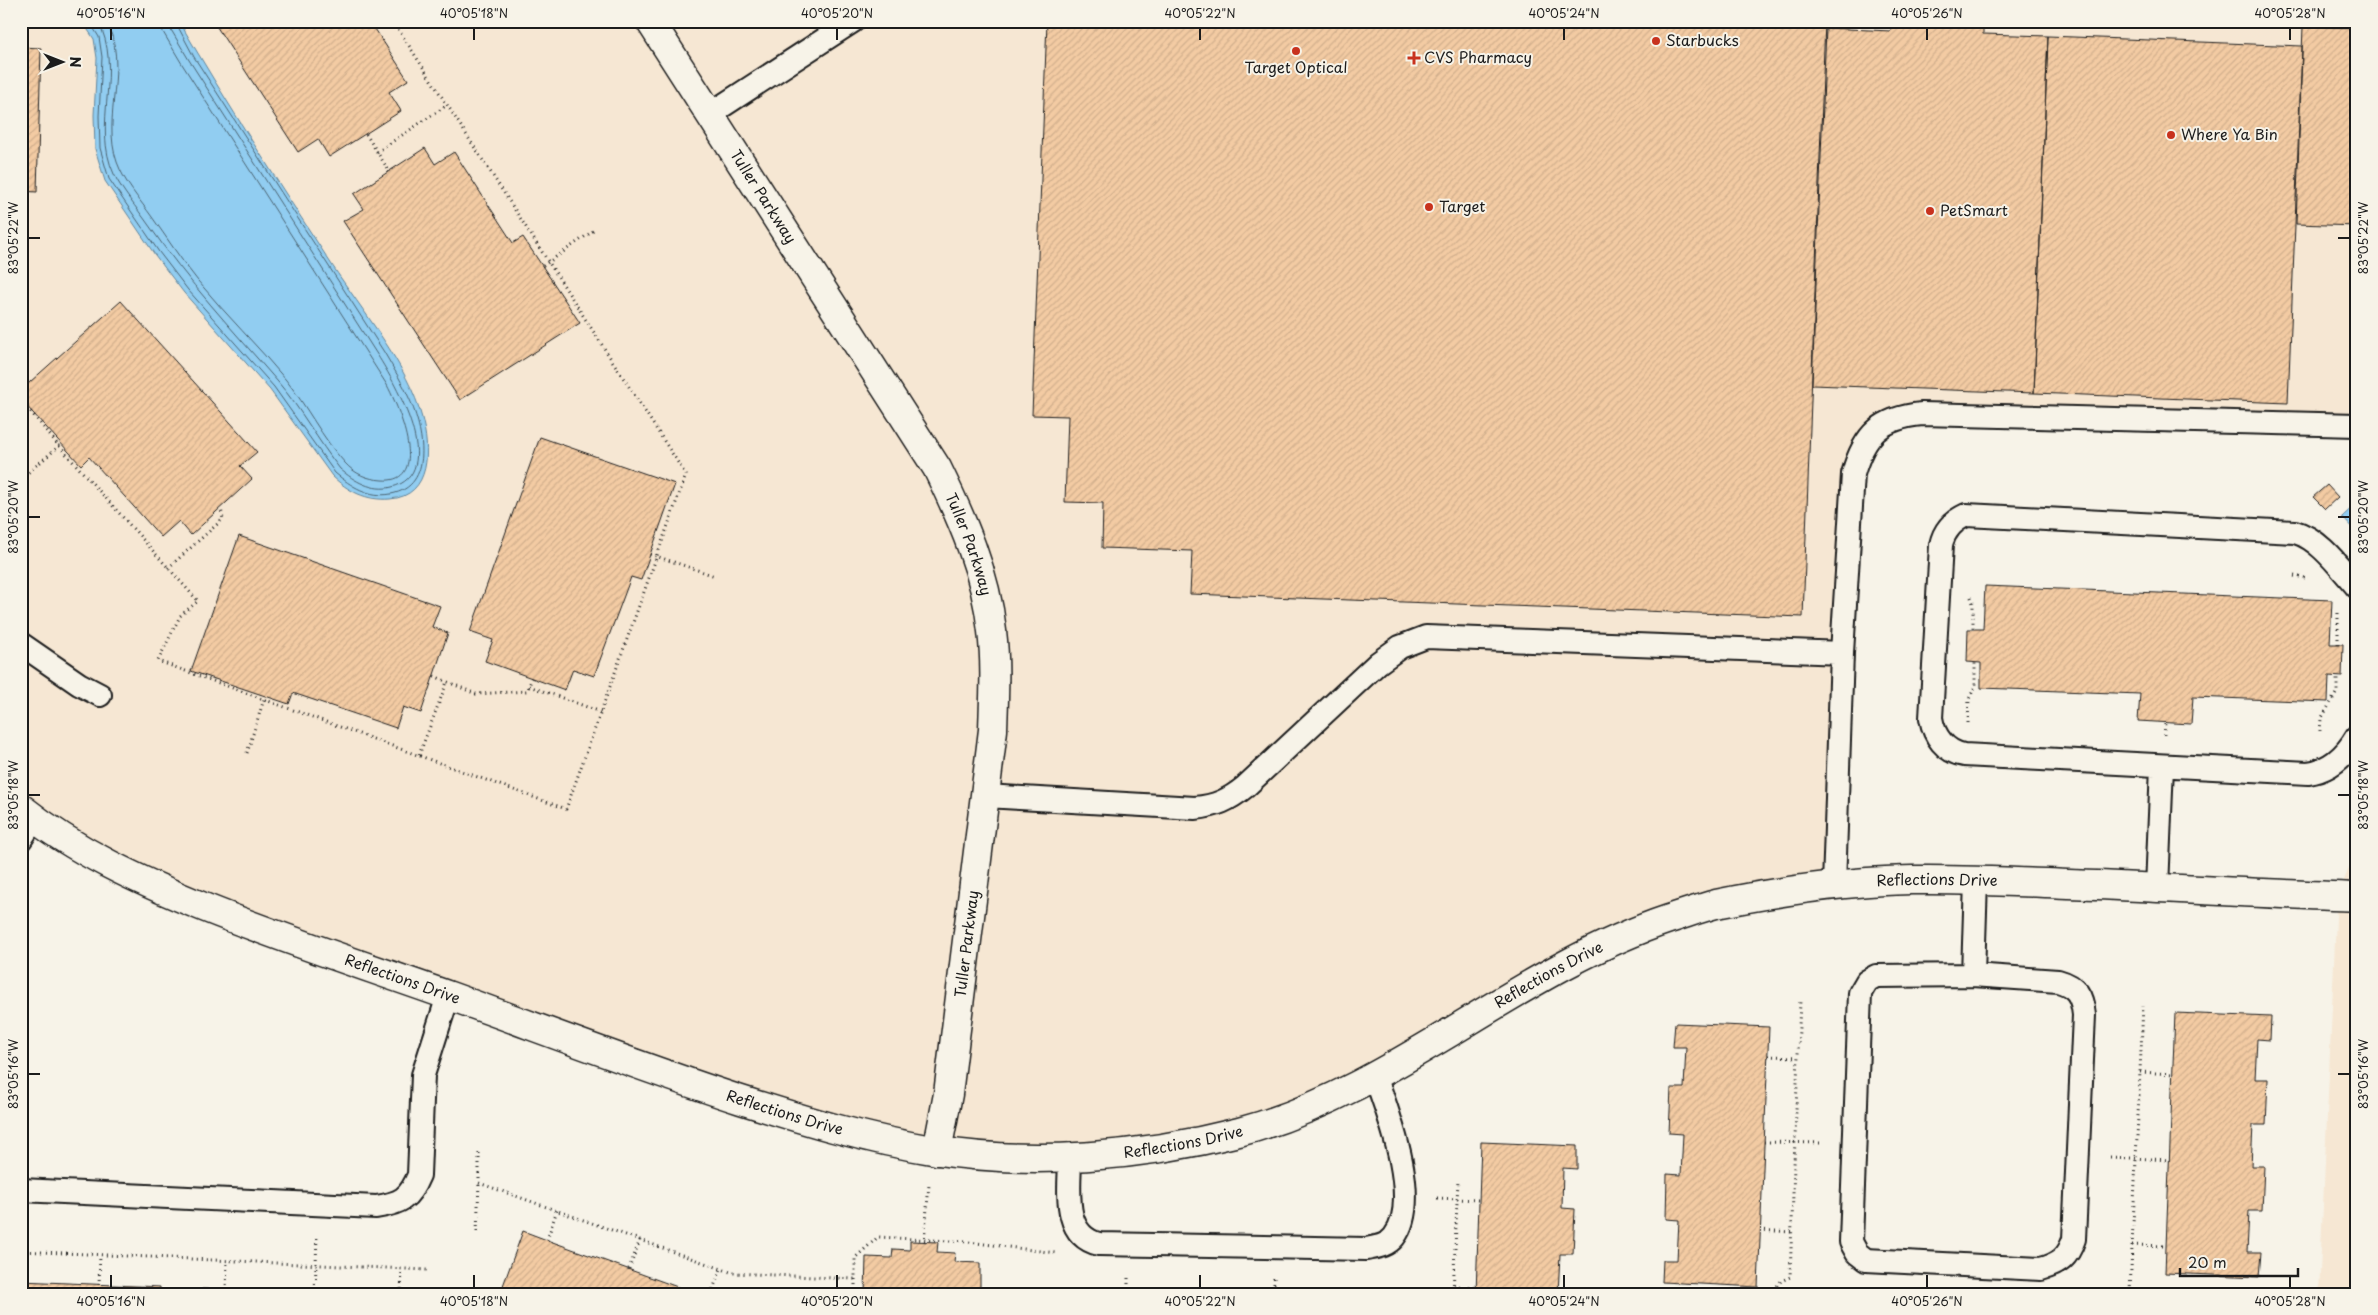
<svg xmlns="http://www.w3.org/2000/svg" width="2378" height="1315" font-family="'Playpen Sans',sans-serif">
	<style>
		.built { fill: #f6e7d3 }
		.water { fill: #91cdf1; stroke: #62869c }
		.lines { fill: none; stroke-linecap: round; stroke-linejoin: round }
		.shore { stroke: #4b6371; stroke-width: 1 }
		.building { fill: url(#building-hatch); stroke: #1c1c1c }
		.service-casing { stroke: #1c1c1c; stroke-width: 26 }
		.minor-casing { stroke: #1c1c1c; stroke-width: 31 }
		.path { stroke: #1c1c1c; stroke-width: 3; stroke-dasharray: 1 4; stroke-linecap: butt }
		.service { stroke: #f7f3e8; stroke-width: 22 }
		.minor { stroke: #f7f3e8; stroke-width: 28 }
		.ticks { fill: none; stroke: #1c1c1c; stroke-width: 2 }
		.poi-dot { fill: #c8321e; stroke: #f7f3e8; stroke-width: 2 }
		.labels { text-anchor: middle; stroke-width: 4; stroke-linejoin: round; paint-order: stroke }
		.poi-label { font-size: 15px; fill: #1c1c1c; stroke: #f7f3e8; text-anchor: start }
		.street-label { font-size: 15px; fill: #1c1c1c; stroke: #f7f3e8 }
		.neatline { fill: none; stroke: #1c1c1c; stroke-width: 2 }
		.ticks-label { font-size: 12px; text-anchor: middle; fill: #1c1c1c }
	</style>
	<defs>
		<pattern id="building-hatch" width="6" height="6" patternUnits="userSpaceOnUse" patternTransform="scale(1.25)"><rect width="6" height="6" fill="#f3cba3"/><path d="M-1 1l2-2M0 6l6-6M5 7l2-2" fill="none" stroke="#d0ae8c"/></pattern>
	</defs>
	<rect width="100%" height="100%" fill="#f7f3e8"/>
	<filter id="ink" filterUnits="userSpaceOnUse"><feTurbulence type="fractalNoise" baseFrequency=".02" numOctaves="2"/><feDisplacementMap in="SourceGraphic" scale="10" xChannelSelector="R" yChannelSelector="G"/><feConvolveMatrix kernelMatrix="1 2 1 2 8 2 1 2 1" color-interpolation-filters="sRGB"/></filter>
	<g filter="url(#ink)">
		<path class="built" d="M21 21H2357V425L1902 416 1858 455 1834 885 1709 906 1375 1076 1192 1142 937 1151 262 930 21 808Z
			M2357 849V1294H2319L2337 897Z"/>
		<path class="water" d="M82 21H179C227 104 280 185 332 265 361 309 409 367 422 418 430 448 432 496 390 499 366 501 348 491 332 476L270 390 184 293 155 255 105 181 95 149 94 115 97 58 94 39Z
			M2357 503V533L2342 517Z"/>
		<g class="lines">
			<path class="shore" d="M89 21 99 37 102 57 99 116 100 148 109 179 159 252 188 290 274 387 335 473C351 486 369 498 391 494 435 486 423 429 410 400 403 383 393 368 384 352L194 57 175 21
				M98 21C124 69 91 125 114 174 122 191 137 208 148 224 188 282 232 329 278 382 301 409 318 441 340 469 354 481 373 492 392 487 447 473 395 383 378 356L189 60 170 28 169 21
				M106 21C130 65 101 117 117 162 124 182 140 200 152 217 167 238 181 260 198 281 226 315 258 346 286 380 307 406 322 438 345 463 355 474 367 479 382 480 432 484 398 406 387 385L182 64 163 32 161 21"/>
		</g>
		<path class="building" d="M213 21H370L408 80 389 92 401 111 329 157 318 139 298 152Z
			M1047 21H1825L1803 617 1190 594 1192 551 1102 548 1103 503 1065 502 1068 416 1032 415Z
			M1891 21H1983V34L2048 36 2034 393 1812 385 1826 28 1891 31Z
			M2303 26 2357 28V226L2296 224Z
			M2048 36 2302 46 2288 403 2034 393Z
			M21 47 41 48 37 192 21 191Z
			M425 148 435 164 454 152 513 243 523 237 580 323 460 400 343 221 364 209 354 194Z
			M121 301 257 452 240 466 252 479 191 535 179 521 161 537 89 457 81 465 21 400V390Z
			M540 437 675 484 641 580 631 577 594 676 573 669 565 690 485 661 493 640 470 632Z
			M2327 485 2338 497 2325 509 2313 497Z
			M239 536 440 606 432 627 448 633 421 713 403 707 396 728 293 693 289 704 191 671Z
			M1985 586 2332 600 2330 644H2343L2342 677 2329 676 2328 702 2193 697 2191 724 2138 721 2140 694 1981 688V663L1967 662 1968 629H1983Z
			M2175 1013 2271 1017 2270 1040 2257 1039 2255 1079H2268L2266 1125H2253L2251 1166H2264L2262 1211H2249L2247 1252H2261L2259 1277 2165 1273Z
			M1675 1023 1769 1027 1758 1287 1662 1282 1663 1260H1677L1679 1220 1666 1219 1667 1174 1681 1175 1683 1134 1669 1133 1671 1088H1684L1686 1047H1673Z
			M1481 1142 1577 1146V1169L1563 1168 1562 1208 1575 1209 1573 1254H1560L1558 1294H1476Z
			M523 1231 547 1240 697 1294H500Z
			M910 1241 938 1242 937 1252 955 1253 954 1262 980 1263V1294H865L866 1257 892 1258 893 1249 910 1250Z
			M21 1281 160 1287V1294H21Z
			M202 1289 226 1290 302 1294H202Z"/>
		<g class="lines">
			<g class="service-casing">
				<path id="service" d="M710 114 853 21
					M2357 587C2340 568 2320 539 2295 532L1966 515C1953 521 1944 530 1941 545L1931 718C1934 736 1945 752 1964 755L2308 773C2331 770 2346 755 2357 736
					M21 644 79 684 100 695
					M986 796 1195 808C1216 806 1229 800 1245 787L1378 663 1400 647 1426 637 1842 653
					M21 839 34 819
					M1834 885 1842 653 1853 474C1864 435 1880 418 1922 414L2357 425
					M2157 888 2162 766
					M1973 975 1876 976 1867 981 1860 993 1851 1242 1857 1253 1866 1260 2041 1269C2060 1264 2068 1257 2074 1239L2084 1015C2082 996 2077 986 2058 981L1973 975 1976 880
					M1070 1157C1070 1187 1061 1235 1099 1244L1366 1249C1376 1247 1387 1246 1394 1237 1422 1201 1389 1115 1375 1076
					M21 1190 376 1207C401 1203 409 1199 419 1175L423 1075 448 996"/>
			</g>
			<g class="minor-casing">
				<g id="minor">
					<path id="s1" d="M650 21 937 468C962 519 986 573 992 631 996 664 994 697 993 730L948 1094 937 1151"/>
					<path id="s2" d="M21 808C76 852 142 882 206 908 286 940 368 967 450 996 547 1031 643 1068 741 1100 804 1120 866 1139 932 1150 1032 1166 1141 1157 1239 1132 1395 1091 1516 970 1669 919 1685 914 1700 908 1716 904 1780 891 1847 881 1912 880 1974 879 2036 883 2097 885 2184 889 2270 894 2357 897"/>
				</g>
			</g>
			<path class="path" d="M366 134 389 171
				M377 152 447 105
				M543 266 596 229
				M21 400 59 446 198 601 180 616 158 661 566 809 686 475 393 21
				M21 479 59 446 63 445
				M650 554 715 576
				M168 568 223 519 221 508
				M2294 576 2305 578
				M1971 597 1973 603V628
				M2338 644V613
				M434 676 476 694 527 691 532 678
				M529 686 601 712
				M1968 723 1969 699 1975 687V662
				M2320 731 2321 719 2337 692V677
				M2164 735 2165 723
				M247 753 265 696
				M419 755 447 682
				M1768 1056 1798 1057
				M2140 1072 2173 1074
				M1764 1142 1824 1143
				M479 1153V1183L733 1273 855 1279V1258L878 1237 969 1242 1056 1253
				M2110 1157 2169 1160
				M1437 1198 1479 1200
				M1760 1230 1791 1232
				M477 1231 479 1183
				M547 1240 557 1210
				M924 1242 929 1185
				M2132 1245 2166 1246
				M21 1251 427 1270
				M629 1269 640 1240
				M855 1279V1287
				M99 1285 100 1255
				M1454 1286 1476 1287
				M226 1290 227 1261
				M2130 1291 2143 1006
				M315 1294 317 1235
				M401 1294 402 1269
				M711 1294 721 1269
				M1128 1294V1277
				M1274 1294V1278
				M1453 1294 1458 1180
				M1771 1294 1781 1281 1790 1277 1800 1000"/>
			<use href="#service" class="service"/>
			<use href="#minor" class="minor"/>
		</g>
	</g>
	<path class="ticks" d="M111 28V40M474 28V40M837 28V40M1200 28V40M1564 28V40M1927 28V40M2290 28V40M28 238H40M2338 238H2350M28 517H40M2338 517H2350M28 795H40M2338 795H2350M28 1074H40M2338 1074H2350M111 1275V1288M474 1275V1288M837 1275V1288M1200 1275V1288M1564 1275V1288M1927 1275V1288M2290 1275V1288"/>
	<g class="poi-dot">
		<circle cx="1656" cy="41" r="5"/>
		<circle cx="1296" cy="51" r="5"/>
		<path d="M1411.5 50.5h5v5h5v5h-5v5h-5v-5h-5v-5h5z"/>
		<circle cx="2171" cy="135" r="5"/>
		<circle cx="1429" cy="207" r="5"/>
		<circle cx="1930" cy="211" r="5"/>
	</g>
	<g class="labels">
		<g class="poi-label">
			<text x="1666" y="46">Starbucks</text>
			<text x="1424" y="63">CVS Pharmacy</text>
			<text x="1296" y="73" text-anchor="middle">Target Optical</text>
			<text x="2181" y="140">Where Ya Bin</text>
			<text x="1439" y="212">Target</text>
			<text x="1940" y="216">PetSmart</text>
		</g>
		<g class="street-label">
			<text dy="5" stroke="none"><textPath href="#s1" startOffset="209">Tuller Parkway</textPath></text>
			<text dy="5" stroke="none"><textPath href="#s1" startOffset="614">Tuller Parkway</textPath></text>
			<text dy="5" stroke="none"><textPath href="#s2" startOffset="2040">Reflections Drive</textPath></text>
			<text transform="translate(967 944) rotate(-83)" y="5">Tuller Parkway</text>
			<text dy="5" stroke="none"><textPath href="#s2" startOffset="1635">Reflections Drive</textPath></text>
			<text dy="5" stroke="none"><textPath href="#s2" startOffset="420">Reflections Drive</textPath></text>
			<text dy="5" stroke="none"><textPath href="#s2" startOffset="825">Reflections Drive</textPath></text>
			<text dy="5" stroke="none"><textPath href="#s2" startOffset="1230">Reflections Drive</textPath></text>
		</g>
	</g>
	<rect width="2378" height="1315" fill="none" stroke="#f7f3e8" stroke-width="55"/>
	<g transform="translate(62 62) rotate(90)" stroke="#f7f3e8" stroke-width="4" paint-order="stroke">
	<path d="M0-4L9 19L0 12L-9 19Z" fill="#1c1c1c"/>
	<text y="-8" font-size="14" font-weight="bold" text-anchor="middle" fill="#1c1c1c">N</text>
	</g>
	<path d="M2180 1268v8h118v-8" fill="none" stroke="#1c1c1c" stroke-width="2.5"/>
	<text x="2188" y="1268" font-size="15" fill="#1c1c1c" stroke="#f7f3e8" stroke-width="4" paint-order="stroke">20 m</text>
	<rect x="28" y="28" width="2322" height="1260" class="neatline"/>
	<g class="ticks-label">
		<text x="111" y="18">40°05'16"N</text>
		<text x="474" y="18">40°05'18"N</text>
		<text x="837" y="18">40°05'20"N</text>
		<text x="1200" y="18">40°05'22"N</text>
		<text x="1564" y="18">40°05'24"N</text>
		<text x="1927" y="18">40°05'26"N</text>
		<text x="2290" y="18">40°05'28"N</text>
		<text transform="translate(2364 238) rotate(-90)" y="4">83°05'22"W</text>
		<text transform="translate(14 238) rotate(-90)" y="4">83°05'22"W</text>
		<text transform="translate(2364 517) rotate(-90)" y="4">83°05'20"W</text>
		<text transform="translate(14 517) rotate(-90)" y="4">83°05'20"W</text>
		<text transform="translate(2364 795) rotate(-90)" y="4">83°05'18"W</text>
		<text transform="translate(14 795) rotate(-90)" y="4">83°05'18"W</text>
		<text transform="translate(2364 1074) rotate(-90)" y="4">83°05'16"W</text>
		<text transform="translate(14 1074) rotate(-90)" y="4">83°05'16"W</text>
		<text x="111" y="1306">40°05'16"N</text>
		<text x="474" y="1306">40°05'18"N</text>
		<text x="837" y="1306">40°05'20"N</text>
		<text x="1200" y="1306">40°05'22"N</text>
		<text x="1564" y="1306">40°05'24"N</text>
		<text x="1927" y="1306">40°05'26"N</text>
		<text x="2290" y="1306">40°05'28"N</text>
	</g>
</svg>
